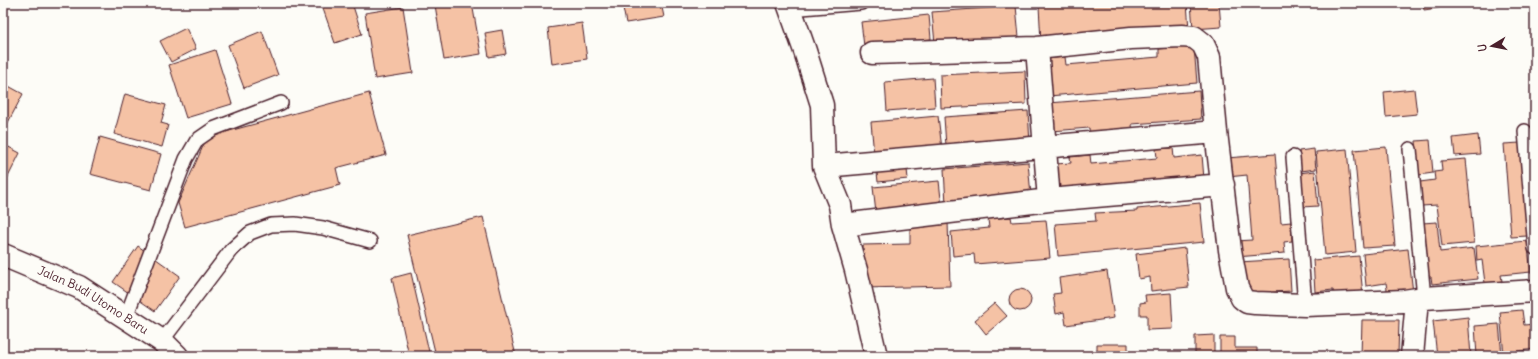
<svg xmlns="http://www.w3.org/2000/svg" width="1538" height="359" font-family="Delius,sans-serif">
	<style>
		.building { fill: #f5c2a5; stroke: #4a1f2b }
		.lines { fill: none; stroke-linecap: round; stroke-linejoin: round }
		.service-casing { stroke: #4a1f2b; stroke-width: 16 }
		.minor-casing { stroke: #4a1f2b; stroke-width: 25 }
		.tertiary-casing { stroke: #4a1f2b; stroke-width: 25 }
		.service { stroke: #fdfcf7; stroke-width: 13 }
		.minor { stroke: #fdfcf7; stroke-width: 22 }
		.tertiary { stroke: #fdfcf7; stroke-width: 22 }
		.labels { text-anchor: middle; stroke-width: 3.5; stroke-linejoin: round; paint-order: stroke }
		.street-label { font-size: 12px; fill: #4a1f2b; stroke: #fdfcf7 }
	</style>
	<rect width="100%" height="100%" fill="#fdfcf7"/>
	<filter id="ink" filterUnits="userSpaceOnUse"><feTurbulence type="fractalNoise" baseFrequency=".025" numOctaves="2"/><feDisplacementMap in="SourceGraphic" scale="8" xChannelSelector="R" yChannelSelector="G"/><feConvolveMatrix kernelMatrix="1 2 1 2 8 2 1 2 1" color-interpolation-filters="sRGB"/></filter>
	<g filter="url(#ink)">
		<path class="building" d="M321 3H352L362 34 335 43Z
			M449 3H472L481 54 444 60 435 5Z
			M622 3H661L664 17 626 23Z
			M1077 3H1187L1189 29 1080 32 1058 34 1059 40 1041 42 1039 6Z
			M1191 3H1219L1221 27 1193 29Z
			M1423 3H1449L1450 6 1424 10Z
			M1016 6 1019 37 935 44 932 12Z
			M403 7 413 73 375 79 365 13Z
			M929 15 931 39 864 46 861 22Z
			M582 23 587 59 552 64 548 28Z
			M186 28 196 49 171 62 160 41Z
			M502 30 506 54 489 57 485 33Z
			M262 31 278 75 244 88 228 45Z
			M1194 46 1197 83 1049 96 1046 59 1065 57 1066 65 1159 57V49Z
			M215 50 232 104 186 118 169 65Z
			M1025 71 1026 104 941 108 940 75Z
			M933 78 935 107 887 111 885 82Z
			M3 83 23 94 3 132Z
			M1414 89 1417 114 1386 117 1384 92Z
			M1199 91 1201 119 1132 124 1133 135 1090 138 1089 128 1052 131 1049 103Z
			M369 93 386 155 336 168 340 185 185 227 178 203 207 137Z
			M125 94 166 105 161 123 168 125 162 147 114 134Z
			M1028 111 1030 143 946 146 944 117Z
			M938 116 942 149 874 155 871 122Z
			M1478 135 1480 154 1455 156 1453 138Z
			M100 137 161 154 151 190 90 174Z
			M1430 140 1433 173 1419 175 1416 141Z
			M1520 143 1527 236 1511 237 1504 144Z
			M3 144 20 153 3 187Z
			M1386 147 1395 246 1363 248 1354 150Z
			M1173 148 1174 158 1202 155 1204 179 1056 193 1054 164 1071 163 1070 157 1090 155 1091 164 1157 158 1156 149Z
			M1314 149 1316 169 1301 171 1299 151Z
			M1347 149 1356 252 1325 255 1316 152Z
			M1275 154 1281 223 1291 222 1292 241 1284 242 1285 253 1236 257 1235 241 1252 240 1247 175 1228 177 1227 158Z
			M1466 159 1474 243 1442 246 1437 205 1422 206 1420 182 1435 180 1434 172 1442 171 1441 161Z
			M906 160 908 179 878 182 876 163Z
			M1028 162 1031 196 946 204 944 169Z
			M1315 171 1318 206 1302 207 1299 173Z
			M939 181 942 208 876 213 873 187Z
			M1200 203 1204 242 1058 256 1055 224 1096 221 1095 213 1137 211V209Z
			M483 217 516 356H436L407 235Z
			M1011 217 1012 222 1046 220 1050 258 975 264 974 254 953 256 951 232 989 228 988 219Z
			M948 222 950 286 864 288 863 245 910 244V223Z
			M1437 222 1440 252 1474 248 1478 279 1432 284 1431 277H1428L1422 223Z
			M1527 241 1531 272 1501 275 1502 281 1485 283 1482 260 1477 261 1476 246Z
			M138 246 180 276 155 311 113 282Z
			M1185 248 1189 287 1151 291 1150 277 1139 279 1136 254Z
			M1408 249 1413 293 1388 296 1386 283 1366 286 1363 254Z
			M1359 256 1363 295 1334 297 1333 290 1315 292 1313 260Z
			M1289 259 1291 291 1242 294 1239 262Z
			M1107 271 1114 318 1066 325 1064 312 1056 314 1053 294 1061 293 1059 278Z
			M411 273 430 356H409L392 278Z
			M1009 300a11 11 0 1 1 22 0a11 11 0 1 1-22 0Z
			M1171 293 1173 329 1147 330V315H1140V303L1146 302 1145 295Z
			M995 303 1007 316 986 334 975 320Z
			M1522 310 1524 325 1535 324V349L1512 352 1513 356H1504L1500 312Z
			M1468 317 1471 356H1437L1433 321Z
			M1362 320H1399L1398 356H1361Z
			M1499 324 1502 356H1477L1475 326Z
			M1214 335V354L1195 355V336Z
			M1220 337H1235V348H1257V356H1220Z
			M1097 344H1128V356H1097Z"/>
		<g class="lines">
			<g class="service-casing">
				<path id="service" d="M790 9 861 3
					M1525 131 1535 248
					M1410 149 1424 298
					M1293 157 1305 305
					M126 317 186 159 197 140 213 129 281 103
					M162 341 231 250 250 233 271 225 295 224 323 228 370 241"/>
			</g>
			<g class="minor-casing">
				<path id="minor" d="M788 3 805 51 822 105 824 166 840 205 843 225 1049 200 1223 185
					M1037 48 1049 200
					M872 53 1037 48 1131 38 1182 36 1194 37 1203 44 1209 57 1216 132 1230 250 1237 288 1242 298 1247 302 1255 303 1305 305 1404 301 1424 298 1535 291
					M824 166 1216 132
					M843 225 856 270 876 356
					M1412 356 1417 300"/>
			</g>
			<g class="tertiary-casing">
				<g id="tertiary">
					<path id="s1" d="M3 255 79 287 162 341 177 356"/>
				</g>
			</g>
			<use href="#service" class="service"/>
			<use href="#minor" class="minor"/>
			<use href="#tertiary" class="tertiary"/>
		</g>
	</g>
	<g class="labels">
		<g class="street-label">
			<text dy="4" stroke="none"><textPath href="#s1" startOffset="101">Jalan Budi Utomo Baru</textPath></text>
		</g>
	</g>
	<rect width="1538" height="359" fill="none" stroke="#fdfcf7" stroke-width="16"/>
	<rect x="8" y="8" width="1522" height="343" fill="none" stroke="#4a1f2b" stroke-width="1.5" filter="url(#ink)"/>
	<g transform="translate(1492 46) rotate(260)" stroke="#fdfcf7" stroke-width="3" paint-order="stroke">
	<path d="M0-3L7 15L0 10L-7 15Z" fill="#4a1f2b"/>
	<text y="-6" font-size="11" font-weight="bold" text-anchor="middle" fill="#4a1f2b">U</text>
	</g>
</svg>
